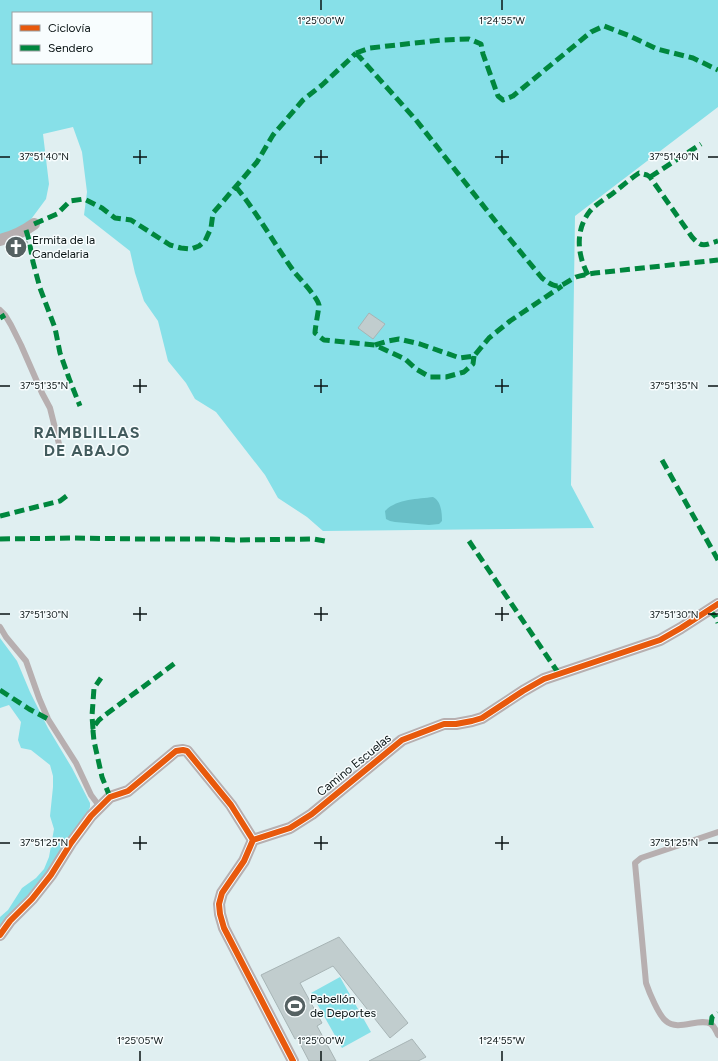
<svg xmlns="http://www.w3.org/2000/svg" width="718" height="1061" font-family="Figtree,sans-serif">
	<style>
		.green { fill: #87e0e8; fill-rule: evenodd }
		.water { fill: #69bfc7 }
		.building { fill: #c1cdce; stroke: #a7b4b5 }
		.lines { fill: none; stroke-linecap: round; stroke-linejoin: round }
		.lane { stroke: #b7afb0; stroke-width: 6 }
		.street { stroke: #b7afb0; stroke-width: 12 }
		.quiet { stroke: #00873e; stroke-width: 5; stroke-dasharray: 10 5; stroke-linecap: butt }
		.cycleway-casing { stroke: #f8fdfe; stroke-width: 8 }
		.cycleway { stroke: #e8590c; stroke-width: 6 }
		.ticks { fill: none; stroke: #0a1415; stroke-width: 1.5 }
		.labels { text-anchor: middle; stroke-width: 3; stroke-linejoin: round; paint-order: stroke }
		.poi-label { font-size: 12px; fill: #0a1415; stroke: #f8fdfe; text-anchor: start }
		.street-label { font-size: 12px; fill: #0a1415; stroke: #f8fdfe }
		.district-label { font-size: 16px; font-weight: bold; letter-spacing: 1px; fill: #425b5d; stroke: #f8fdfe }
		.ticks-label { font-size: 10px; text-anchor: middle; fill: #0a1415; stroke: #f8fdfe; stroke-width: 3; stroke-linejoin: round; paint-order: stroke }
	</style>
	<rect width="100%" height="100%" fill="#e0eff1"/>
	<path class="green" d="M0 0H718V107L575 216 571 485 594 528 323 531 307 517 278 498 265 475 216 412 195 399 186 383 168 361 158 321 144 301 135 273 130 251 84 215 87 192 82 152 73 127 43 134 49 184 46 199 29 222 10 232 0 235ZM13 13H151V63H13Z
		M0 638 17 661 30 692 48 728 72 768 90 803V807L87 814 52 865 0 930V917L8 910 22 888 36 878 44 869 49 857 54 829 50 816 53 787V776L50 765 31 750 21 748 18 740 21 722 9 705 0 708Z
		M340 977 371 1032 342 1048 311 993Z"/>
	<path class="water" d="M433 497C441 501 442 512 442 521L439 524 429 525 395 522 390 521 386 519 385 511C396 499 418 499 433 497Z"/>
	<path class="building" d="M21 240 28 242 23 248 21 250 9 253 7 246Z
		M369 313 385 324 373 339 358 328Z
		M339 937 408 1023 390 1038 333 966 300 983 322 1023 317 1026 336 1061H309L297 1038 295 1039 261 975Z
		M412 1039 426 1057 418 1061H369Z"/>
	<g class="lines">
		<path class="lane" d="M0 310 5 315 11 325 21 345 42 393 50 408 60 448
			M0 627 6 637 26 661 39 698 48 719 76 763 91 795 100 807
			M718 832 641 858 635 863 646 983C649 992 659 1016 666 1021 678 1032 700 1017 711 1024 715 1027 716 1031 718 1035"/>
		<path class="street" d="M0 240C12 237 23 232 34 224
			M253 840 290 828 312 814 402 740 444 724H456L472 721 482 718 523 691 544 679 660 640 681 628 718 604
			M253 840 244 861 222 893 219 904 220 914 224 928 293 1061
			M0 935 10 921 32 899 51 875 71 843 91 816 110 797 128 791 176 751 183 750 187 751 231 805 253 840"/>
		<path class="quiet" d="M356 53 416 120 500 227 542 278C560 292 560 285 576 277 582 275 589 274 595 273L718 260
			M356 53 370 48 442 40 469 39 481 44 483 54 498 96 503 100 513 96 591 32 604 26 630 36 657 49 693 58 718 70
			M650 177 701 144
			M236 187C258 214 275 245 295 273 301 280 317 297 319 305 319 308 315 328 315 333L324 340 375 345 405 359 416 369 430 377H446L464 372 473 364 474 356
			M34 224 57 214 70 201 84 199 102 208 115 218 131 220 170 245 181 248 191 249 199 246 205 241 211 228 213 213 257 162 273 135 303 100 322 85 350 59 356 53
			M26 230 29 240 33 262 40 288 55 328 60 353 70 381 80 406
			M588 275C577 254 575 230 590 211 596 204 605 199 612 194 621 187 630 179 639 173L647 175 650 177 692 237C703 249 704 245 718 241
			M0 318 5 315
			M375 345 388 341 399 339 420 344 460 358 474 356 489 338 510 321 562 286
			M662 460 718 560
			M0 516 60 501 68 495
			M0 539 73 538 141 539H212L236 540 314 539 325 541
			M469 541 559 674
			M709 610 716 617 718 623
			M0 690 29 709 48 719
			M93 729 92 716 94 688 101 678
			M110 797 102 777 94 741 93 731 95 725 99 720 105 715 178 661
			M711 1025 712 1017 718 1013"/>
		<g class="cycleway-casing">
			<path id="cycleway" d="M253 840 290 828 312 814 402 740 444 724H456L472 721 482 718 523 691 544 679 660 640 681 628 718 604
				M253 840 244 861 222 893 219 904 220 914 224 928 293 1061
				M0 935 10 921 32 899 51 875 71 843 91 816 110 797 128 791 176 751 183 750 187 751 231 805 253 840"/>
		</g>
		<use href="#cycleway" class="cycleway"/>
	</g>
	<path class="ticks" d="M321 0V10M502 0V10M140 150V164M321 150V164M502 150V164M0 157H10M133 157H147M314 157H328M495 157H509M708 157H718M140 379V393M321 379V393M502 379V393M0 386H10M133 386H147M314 386H328M495 386H509M708 386H718M140 607V621M321 607V621M502 607V621M0 614H10M133 614H147M314 614H328M495 614H509M708 614H718M140 836V850M321 836V850M502 836V850M0 843H10M133 843H147M314 843H328M495 843H509M708 843H718M140 1051V1061M321 1051V1061M502 1051V1061"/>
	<defs>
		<g id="church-disc" transform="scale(1.15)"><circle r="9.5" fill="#556162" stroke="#f8fdfe"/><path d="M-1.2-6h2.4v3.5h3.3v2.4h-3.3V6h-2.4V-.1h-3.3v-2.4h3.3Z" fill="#fff"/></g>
		<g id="stadium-disc" transform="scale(1.15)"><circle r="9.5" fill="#556162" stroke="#f8fdfe"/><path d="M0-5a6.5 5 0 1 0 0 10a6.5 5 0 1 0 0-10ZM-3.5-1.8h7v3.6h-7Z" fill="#fff"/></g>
	</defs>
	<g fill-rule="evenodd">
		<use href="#church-disc" x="16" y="247"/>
		<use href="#stadium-disc" x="295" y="1006"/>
	</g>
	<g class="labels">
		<g class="poi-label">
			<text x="32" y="244">Ermita de la<tspan x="32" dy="14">Candelaria</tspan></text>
			<text x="310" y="1003">Pabellón<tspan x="310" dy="14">de Deportes</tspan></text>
		</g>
		<g class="street-label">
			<text transform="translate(354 765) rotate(-39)" y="4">Camino Escuelas</text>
		</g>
		<g class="district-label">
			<text x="87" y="438">RAMBLILLAS<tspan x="87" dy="18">DE ABAJO</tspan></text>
		</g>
	</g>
	<g class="ticks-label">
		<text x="321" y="24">1°25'00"W</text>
		<text x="502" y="24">1°24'55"W</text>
		<text x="44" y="160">37°51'40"N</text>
		<text x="674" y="160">37°51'40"N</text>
		<text x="44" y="389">37°51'35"N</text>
		<text x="674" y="389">37°51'35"N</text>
		<text x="44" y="618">37°51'30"N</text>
		<text x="674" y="618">37°51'30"N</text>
		<text x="44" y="846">37°51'25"N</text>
		<text x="674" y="846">37°51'25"N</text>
		<text x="140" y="1044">1°25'05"W</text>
		<text x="321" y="1044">1°25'00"W</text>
		<text x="502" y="1044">1°24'55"W</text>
	</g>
	<rect x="12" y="12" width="140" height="52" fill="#f8fdfe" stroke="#99a0a1"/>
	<rect x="20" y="25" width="20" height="6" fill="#e8590c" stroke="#99a0a1"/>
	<text x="48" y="32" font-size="12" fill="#0a1415">Ciclovía</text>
	<rect x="20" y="45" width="20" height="6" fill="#00873e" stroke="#99a0a1"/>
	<text x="48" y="52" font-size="12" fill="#0a1415">Sendero</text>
</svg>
